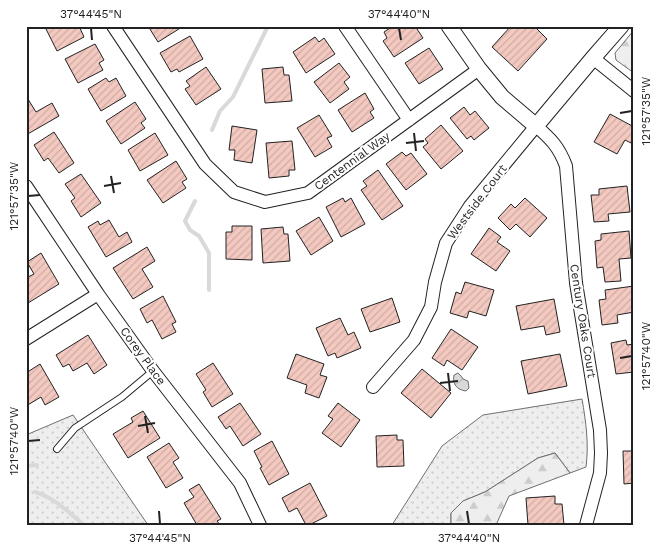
<svg xmlns="http://www.w3.org/2000/svg" width="660" height="551" font-family="'Work Sans',sans-serif">
	<style>
		.grass { fill: url(#grass-dots); stroke: #6f6f6f }
		.forest { fill: url(#forest-firs); stroke: #6f6f6f }
		.water { fill: url(#water-waves); stroke: #6f6f6f }
		.lines { fill: none; stroke-linecap: round; stroke-linejoin: round }
		.stream { stroke: #d9d9d9; stroke-width: 4 }
		.building { fill: url(#building-hatch); stroke: #222 }
		.service-casing { stroke: #222; stroke-width: 8 }
		.minor-casing { stroke: #222; stroke-width: 14 }
		.tertiary-casing { stroke: #222; stroke-width: 17 }
		.service { stroke: #fff; stroke-width: 6 }
		.minor { stroke: #fff; stroke-width: 12 }
		.tertiary { stroke: #fff; stroke-width: 15 }
		.ticks { fill: none; stroke: #222; stroke-width: 2 }
		.labels { text-anchor: middle; stroke-width: 4; stroke-linejoin: round; paint-order: stroke }
		.street-label { font-size: 12px; fill: #222; stroke: #fff }
		.neatline { fill: none; stroke: #222; stroke-width: 2 }
		.ticks-label { font-size: 12px; text-anchor: middle; fill: #222 }
	</style>
	<defs>
		<pattern id="grass-dots" width="8" height="8" patternUnits="userSpaceOnUse" patternTransform="scale(1.25)"><rect width="8" height="8" fill="#eee"/><path d="M2 2h.1M6 6h.1" fill="none" stroke="#ccc" stroke-width="1.8" stroke-linecap="round"/></pattern>
		<pattern id="forest-firs" width="22" height="20" patternUnits="userSpaceOnUse" patternTransform="scale(1.25)"><rect width="22" height="20" fill="#eee"/><path d="M5 1l3.5 6h-7zM16 11l3.5 6h-7z" fill="#ccc"/></pattern>
		<pattern id="water-waves" width="16" height="10" patternUnits="userSpaceOnUse" patternTransform="scale(1.25)"><rect width="16" height="10" fill="#d9d9d9"/><path d="M0 5q4-4 8 0t8 0" fill="none" stroke="#bababa"/></pattern>
		<pattern id="building-hatch" width="6" height="6" patternUnits="userSpaceOnUse" patternTransform="scale(1.25)"><rect width="6" height="6" fill="#f3c9c0"/><path d="M-1 1l2-2M0 6l6-6M5 7l2-2" fill="none" stroke="#d0aca5"/></pattern>
	</defs>
	<rect width="100%" height="100%" fill="#fff"/>
	<path class="grass" d="M582 399C586 422 589 444 586 467L570 473 555 453 538 458 485 492 463 501 451 513V525H392L442 446 483 415Z
		M73 415 148 525H26V435Z"/>
	<path class="forest" d="M634 30V73L616 60 615 53Z
		M555 453 570 473 509 496 496 525H451V513L463 501 485 492 538 458Z"/>
	<path class="water" d="M458 373 461 376 463 379 468 381 469 388 466 391C457 390 452 384 454 375Z"/>
	<g class="lines">
		<path class="stream" d="M212 130 220 111 233 97 268 26
			M195 201 185 221 190 230 199 236 209 253V290
			M26 466 37 465
			M35 492C55 498 68 512 84 525"/>
	</g>
	<path class="building" d="M52 26H79L84 37 57 51 46 29Z
		M148 26H182V27L158 42Z
		M393 26H415L423 38 394 57 383 41 387 38 384 32Z
		M511 26H534L547 39 518 71 492 47Z
		M190 36 203 59 179 72 177 69 171 72 160 53Z
		M315 37 319 42 324 38 335 54 306 73 293 52Z
		M95 44 104 60 99 63 103 70 78 83 65 59Z
		M429 48 443 69 419 84 405 63Z
		M339 63 350 77 344 82 349 89 330 103 314 82Z
		M206 67 221 89 196 105 185 89 190 86 186 81Z
		M283 67 284 75H289L292 101 265 103 262 69Z
		M106 78 109 82 116 78 126 96 101 111 88 89Z
		M365 93 374 109 370 112 374 118 352 132 338 110Z
		M26 96 36 112 52 103 59 116 26 135Z
		M135 102 146 119 141 123 145 128 121 144 106 121Z
		M464 107 470 115 475 111 489 128 474 140 471 136 467 139 450 118Z
		M610 114 634 127V139L631 143 625 140 617 154 594 142Z
		M319 115 332 136 327 138 332 147 315 157 297 128Z
		M441 125 463 151 441 169 423 147 428 143 425 139Z
		M232 126 257 130 252 163 234 160 235 150H229Z
		M54 132 74 163 59 173 48 158 44 161 34 145Z
		M155 133 168 155 140 171 128 150Z
		M292 141 295 170H289V176L269 178 266 143Z
		M402 152 406 156 411 153 427 174 406 190 386 164Z
		M176 161 187 179 182 182 186 188 163 203 147 180Z
		M378 170 403 206 382 220 361 190 367 186 363 181Z
		M81 174 101 203 81 217 71 201 75 198 65 184Z
		M627 186 630 212 608 214 609 221 594 222 591 195H599V189Z
		M343 198 345 202 351 198 365 224 341 237 326 207Z
		M525 198 547 218 530 237 516 224 510 230 498 218 511 204 515 208Z
		M319 217 333 241 311 255 296 231Z
		M109 220 119 237 127 232 132 242 106 257 88 227 98 221 100 225Z
		M232 226H252V260L226 259V232H232Z
		M283 227 284 234H288L290 261 263 263 261 229Z
		M489 228 501 237 497 242 510 251 496 271 471 254Z
		M629 231 631 258 619 259 621 281 605 282 603 267 597 268 595 241 601 240V234Z
		M147 247 155 261 142 269 153 287 133 299 113 268Z
		M41 253 59 284 28 303 26 301V278L34 274 27 262Z
		M465 282 494 290 486 316 469 311 467 318 450 313 456 292 461 294Z
		M634 286V312L617 315 618 323 602 325 599 300 606 299 605 290Z
		M163 296 176 322 172 324 176 332 162 339 152 320 147 323 140 309Z
		M392 298 400 322 370 332 361 309Z
		M554 299 560 332 546 335 544 326 521 330 516 306Z
		M340 318 348 335 354 332 361 348 337 358 335 353 328 356 316 328Z
		M451 329 478 347 462 370 447 360 444 366 432 358Z
		M88 335 107 365 94 374 87 363 73 371 69 364 63 367 56 355Z
		M626 340 627 345 634 344V372L616 374 611 343Z
		M296 354 324 364 320 375 327 377 319 398 305 393 307 385 287 378Z
		M560 354 567 386 528 394 521 361Z
		M213 363 233 394 212 407 203 392 206 390 196 374Z
		M40 364 59 397 45 405 41 397 26 406V384L29 382 26 378V373Z
		M422 369 451 393 431 418 401 393Z
		M240 403 261 434 243 446 230 426 226 429 218 417Z
		M338 403 360 420 341 447 322 433 333 419 328 416Z
		M143 411 160 438 128 458 113 434 133 422 131 418Z
		M397 435V440H403L404 466 377 467 376 436Z
		M272 441 289 474 269 485 260 468 262 467 254 451Z
		M169 443 179 458 173 462 183 478 166 488 147 457Z
		M623 451H634V483L624 484Z
		M310 483 327 516 309 525H306L297 508 289 512 282 498Z
		M199 484 221 519 217 521 220 525H197L184 503 194 497 189 490Z
		M555 496V504H562L564 525H548L547 524 528 525 526 498Z"/>
	<g class="lines">
		<g class="service-casing">
			<path id="service" d="M57 449 75 428 122 397 153 371"/>
		</g>
		<g class="minor-casing">
			<path id="minor" d="M113 26 205 164 234 192 265 202 308 193 479 69
				M345 26 409 120
				M593 58 634 91
				M26 186 98 294 153 371 240 483 260 525
				M26 339 98 294
				M373 387 414 340 431 307 435 282 446 243 470 206 536 126C551 139 559 147 566 166L576 283 600 430 601 453 600 473 586 525"/>
		</g>
		<g class="tertiary-casing">
			<path id="tertiary" d="M449 26 479 69 502 97 536 126 593 58 621 26"/>
		</g>
		<use href="#service" class="service"/>
		<use href="#minor" class="minor"/>
		<use href="#tertiary" class="tertiary"/>
	</g>
	<path class="ticks" d="M91 28 92 40M399 28 401 40M620 113 632 111M414 133 416 151M406 143 424 141M111 176 114 193M104 186 121 183M28 196 40 195M620 358 632 356M448 373 450 391M440 383 458 381M145 416 148 433M138 426 155 423M28 441 40 440M159 511 160 524M467 511 469 524"/>
	<g class="labels">
		<g class="street-label">
			<text transform="translate(352 161) rotate(-36)" y="4">Centennial Way</text>
			<text transform="translate(477 202) rotate(-53)" y="4">Westside Court</text>
			<text transform="translate(583 321) rotate(81)" y="4">Century Oaks Court</text>
			<text transform="translate(143 356) rotate(54)" y="4">Corey Place</text>
		</g>
	</g>
	<rect width="660" height="551" fill="none" stroke="#ffffff" stroke-width="55"/>
	<rect x="28" y="28" width="604" height="496" class="neatline"/>
	<g class="ticks-label">
		<text x="91" y="18">37°44'45"N</text>
		<text x="399" y="18">37°44'40"N</text>
		<text transform="translate(646 111) rotate(-90)" y="4">121°57'35"W</text>
		<text transform="translate(14 196) rotate(-90)" y="4">121°57'35"W</text>
		<text transform="translate(646 356) rotate(-90)" y="4">121°57'40"W</text>
		<text transform="translate(14 441) rotate(-90)" y="4">121°57'40"W</text>
		<text x="160" y="542">37°44'45"N</text>
		<text x="469" y="542">37°44'40"N</text>
	</g>
</svg>
